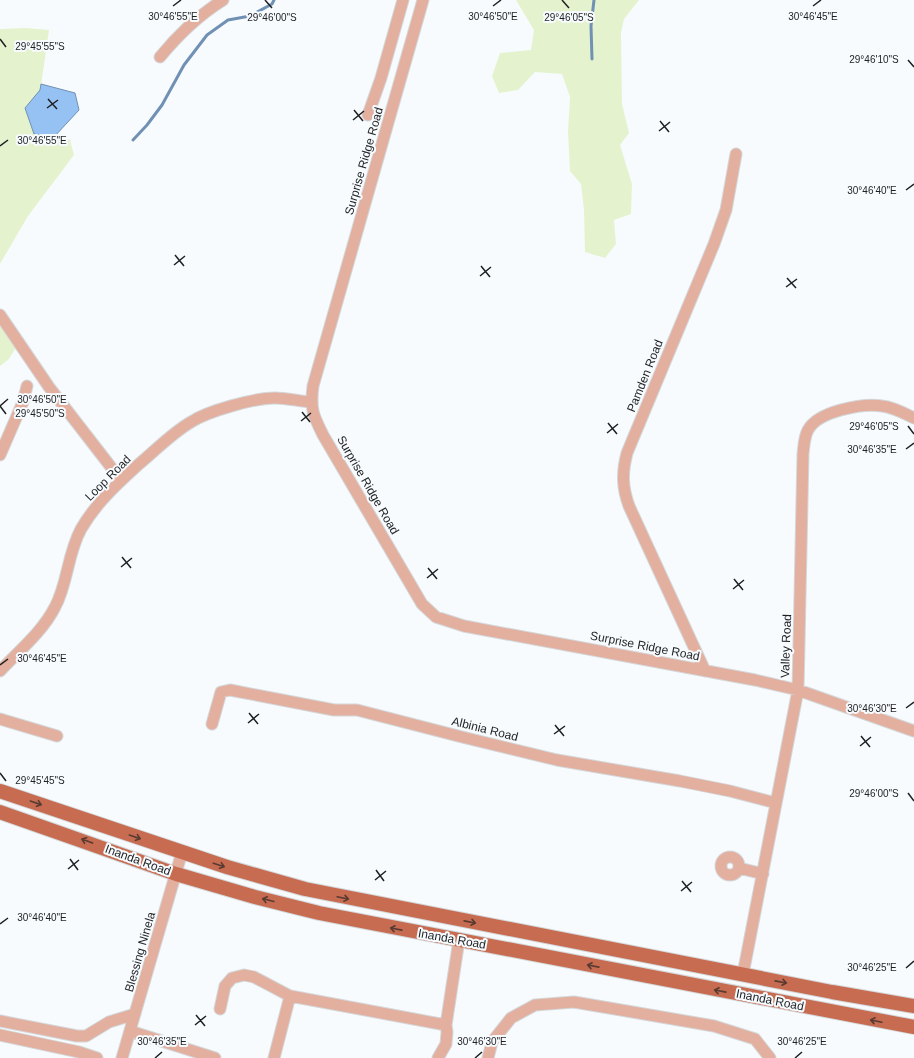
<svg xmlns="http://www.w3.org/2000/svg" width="914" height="1058" font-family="Helvetica,sans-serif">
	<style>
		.green { fill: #e4f3ce }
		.water { fill: #95c2f3; stroke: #7191b4 }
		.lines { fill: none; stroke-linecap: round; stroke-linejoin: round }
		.stream { stroke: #7191b4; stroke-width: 3 }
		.minor-casing { stroke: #d4d8db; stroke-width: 13 }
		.major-casing { stroke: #d4d8db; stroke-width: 16 }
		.minor { stroke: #e3af9f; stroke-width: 11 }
		.major { stroke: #c76c51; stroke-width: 14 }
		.oneway { stroke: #593b32 }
		.ticks { fill: none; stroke: #1e2022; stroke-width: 1.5 }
		.labels { text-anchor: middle; stroke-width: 4; stroke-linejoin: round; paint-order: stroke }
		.street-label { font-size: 12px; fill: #1e2022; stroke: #f7fbfe }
		.ticks-label { font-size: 10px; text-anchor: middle; fill: #1e2022; stroke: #f7fbfe; stroke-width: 4; stroke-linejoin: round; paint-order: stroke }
	</style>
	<rect width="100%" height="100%" fill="#f7fbfe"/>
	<path class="green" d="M516 0H639L624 19 621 33 622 104 629 133 620 145 632 184 631 214 614 220 616 244 605 258 585 252 584 210 581 184 570 171 568 132 570 97 562 74 535 72 518 90 499 93 492 76 500 53 531 50 534 30Z
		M26 28 49 30 34 134 70 140 74 155 28 216 0 264V29Z
		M0 320 18 344 9 359 0 366Z"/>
	<path class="water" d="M41 84 75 93 79 110 54 137 34 134 25 108 40 90Z"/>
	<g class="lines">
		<path class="stream" d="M592 59 591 26 594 0
			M133 140 147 125 162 105 184 65 207 35 228 20 250 16 272 4 274 0"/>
		<g class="minor-casing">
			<path id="minor" d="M423 0 313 386C310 409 313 415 323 435L422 604 436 617 464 626 755 680 798 690 914 731
				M160 57C178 35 199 15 223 0
				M368 115 381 78 403 0
				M0 315 49 387 121 480
				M0 455 23 402 27 386
				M0 671C19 651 43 631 55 607 68 583 67 555 81 529 96 503 117 484 139 464 156 450 172 433 191 422 208 411 254 398 275 398 286 398 299 401 311 402
				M705 671 629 506C622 487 622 472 627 453L714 244 726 210 736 154
				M0 719 57 736
				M212 724 221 692 230 690 334 710H357L462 737 557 760 680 781 730 791 776 803
				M721 866a9 9 0 1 1 18 0a9 9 0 1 1-18 0Z
				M739 868 763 874
				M743 974 798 690 803 454C804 446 804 437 808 430 818 411 863 403 882 406 893 407 904 413 914 418
				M220 1009 225 986 232 978 244 975 254 977 290 996 446 1025
				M0 1021 77 1036H86L109 1022 135 1014
				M130 1031 215 1058
				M0 1035 79 1052 97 1058
				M122 1058 182 852
				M274 1058 290 996
				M438 1058 446 1044 447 1032 446 1025 459 940
				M488 1058 492 1042 511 1018 535 1005 574 1002 714 1026 755 1039 770 1058"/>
		</g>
		<g class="major-casing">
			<path id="major" d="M0 791 227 867 305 889 832 992 914 1006
				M0 812 176 874 255 897 319 913 914 1027"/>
		</g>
		<use href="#minor" class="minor"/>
		<use href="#major" class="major"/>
	</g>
	<defs><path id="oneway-shaft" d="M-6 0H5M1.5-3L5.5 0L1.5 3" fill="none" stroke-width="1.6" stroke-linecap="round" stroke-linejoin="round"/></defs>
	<g class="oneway">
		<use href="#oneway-shaft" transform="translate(36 803) rotate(19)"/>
		<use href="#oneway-shaft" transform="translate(135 837) rotate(19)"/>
		<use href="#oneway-shaft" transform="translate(87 841) rotate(-160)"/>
		<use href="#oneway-shaft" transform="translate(219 865) rotate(18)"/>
		<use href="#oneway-shaft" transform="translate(343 898) rotate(12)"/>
		<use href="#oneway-shaft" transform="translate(268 900) rotate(-166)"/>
		<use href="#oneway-shaft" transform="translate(470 922) rotate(11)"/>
		<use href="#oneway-shaft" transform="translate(396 929) rotate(-169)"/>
		<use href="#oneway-shaft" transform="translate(593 966) rotate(-169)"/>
		<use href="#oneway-shaft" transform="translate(781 982) rotate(11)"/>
		<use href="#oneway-shaft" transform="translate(720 991) rotate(-169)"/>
		<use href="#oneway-shaft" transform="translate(876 1021) rotate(-168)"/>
	</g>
	<path class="ticks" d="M265 0 272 8M562 0 569 8M173 6 181 0M493 6 501 0M813 6 821 0M0 39 6 47M908 60 914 67M48 99 57 109M47 108 58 100M354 110 363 121M353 120 364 111M660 121 669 132M659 131 670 122M0 146 8 140M906 190 914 184M175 255 184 266M174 265 185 256M481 266 490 277M480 276 491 267M787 278 796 288M786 287 797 279M0 406 8 399M0 406 6 414M302 412 310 422M301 421 311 413M608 423 617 434M908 426 914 434M607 433 618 424M906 449 914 443M122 557 131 568M121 567 132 558M428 568 437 579M427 578 438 569M734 579 743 590M733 589 744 580M0 665 8 659M906 708 914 702M249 713 258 724M248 723 259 714M555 725 564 736M554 734 565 726M861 736 870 747M860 746 871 737M0 773 6 781M908 793 914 801M70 859 78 870M68 869 79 860M376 870 384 881M375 880 386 871M682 881 691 892M681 891 692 882M0 924 8 918M906 968 914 961M196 1015 205 1026M195 1025 206 1016M155 1058 162 1052M475 1058 482 1052M795 1058 802 1052"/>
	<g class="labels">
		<g class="street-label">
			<text transform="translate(364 161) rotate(-74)" y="4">Surprise Ridge Road</text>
			<text transform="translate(645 376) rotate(-68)" y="4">Pamden Road</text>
			<text transform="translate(108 478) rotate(-45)" y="4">Loop Road</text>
			<text transform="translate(368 485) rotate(60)" y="4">Surprise Ridge Road</text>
			<text transform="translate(645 646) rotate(11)" y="4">Surprise Ridge Road</text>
			<text transform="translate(786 646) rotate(-88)" y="4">Valley Road</text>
			<text transform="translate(485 729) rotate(14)" y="4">Albinia Road</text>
			<text transform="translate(138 860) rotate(20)" y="4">Inanda Road</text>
			<text transform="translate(452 939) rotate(10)" y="4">Inanda Road</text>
			<text transform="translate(140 952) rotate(-74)" y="4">Blessing Ninela</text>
			<text transform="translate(770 1000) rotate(11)" y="4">Inanda Road</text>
		</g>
	</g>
	<g class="ticks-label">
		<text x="173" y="20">30°46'55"E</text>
		<text x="493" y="20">30°46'50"E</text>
		<text x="813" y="20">30°46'45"E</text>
		<text x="272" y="21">29°46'00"S</text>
		<text x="569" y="21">29°46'05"S</text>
		<text x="40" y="50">29°45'55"S</text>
		<text x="874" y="63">29°46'10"S</text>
		<text x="42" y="144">30°46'55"E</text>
		<text x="872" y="194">30°46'40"E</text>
		<text x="42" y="403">30°46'50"E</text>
		<text x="40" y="417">29°45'50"S</text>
		<text x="874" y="430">29°46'05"S</text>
		<text x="872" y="453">30°46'35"E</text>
		<text x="42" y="662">30°46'45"E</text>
		<text x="872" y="712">30°46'30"E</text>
		<text x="40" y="784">29°45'45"S</text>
		<text x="874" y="797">29°46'00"S</text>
		<text x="42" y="921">30°46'40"E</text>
		<text x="872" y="971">30°46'25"E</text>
		<text x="162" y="1045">30°46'35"E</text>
		<text x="482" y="1045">30°46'30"E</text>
		<text x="802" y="1045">30°46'25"E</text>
	</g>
</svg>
